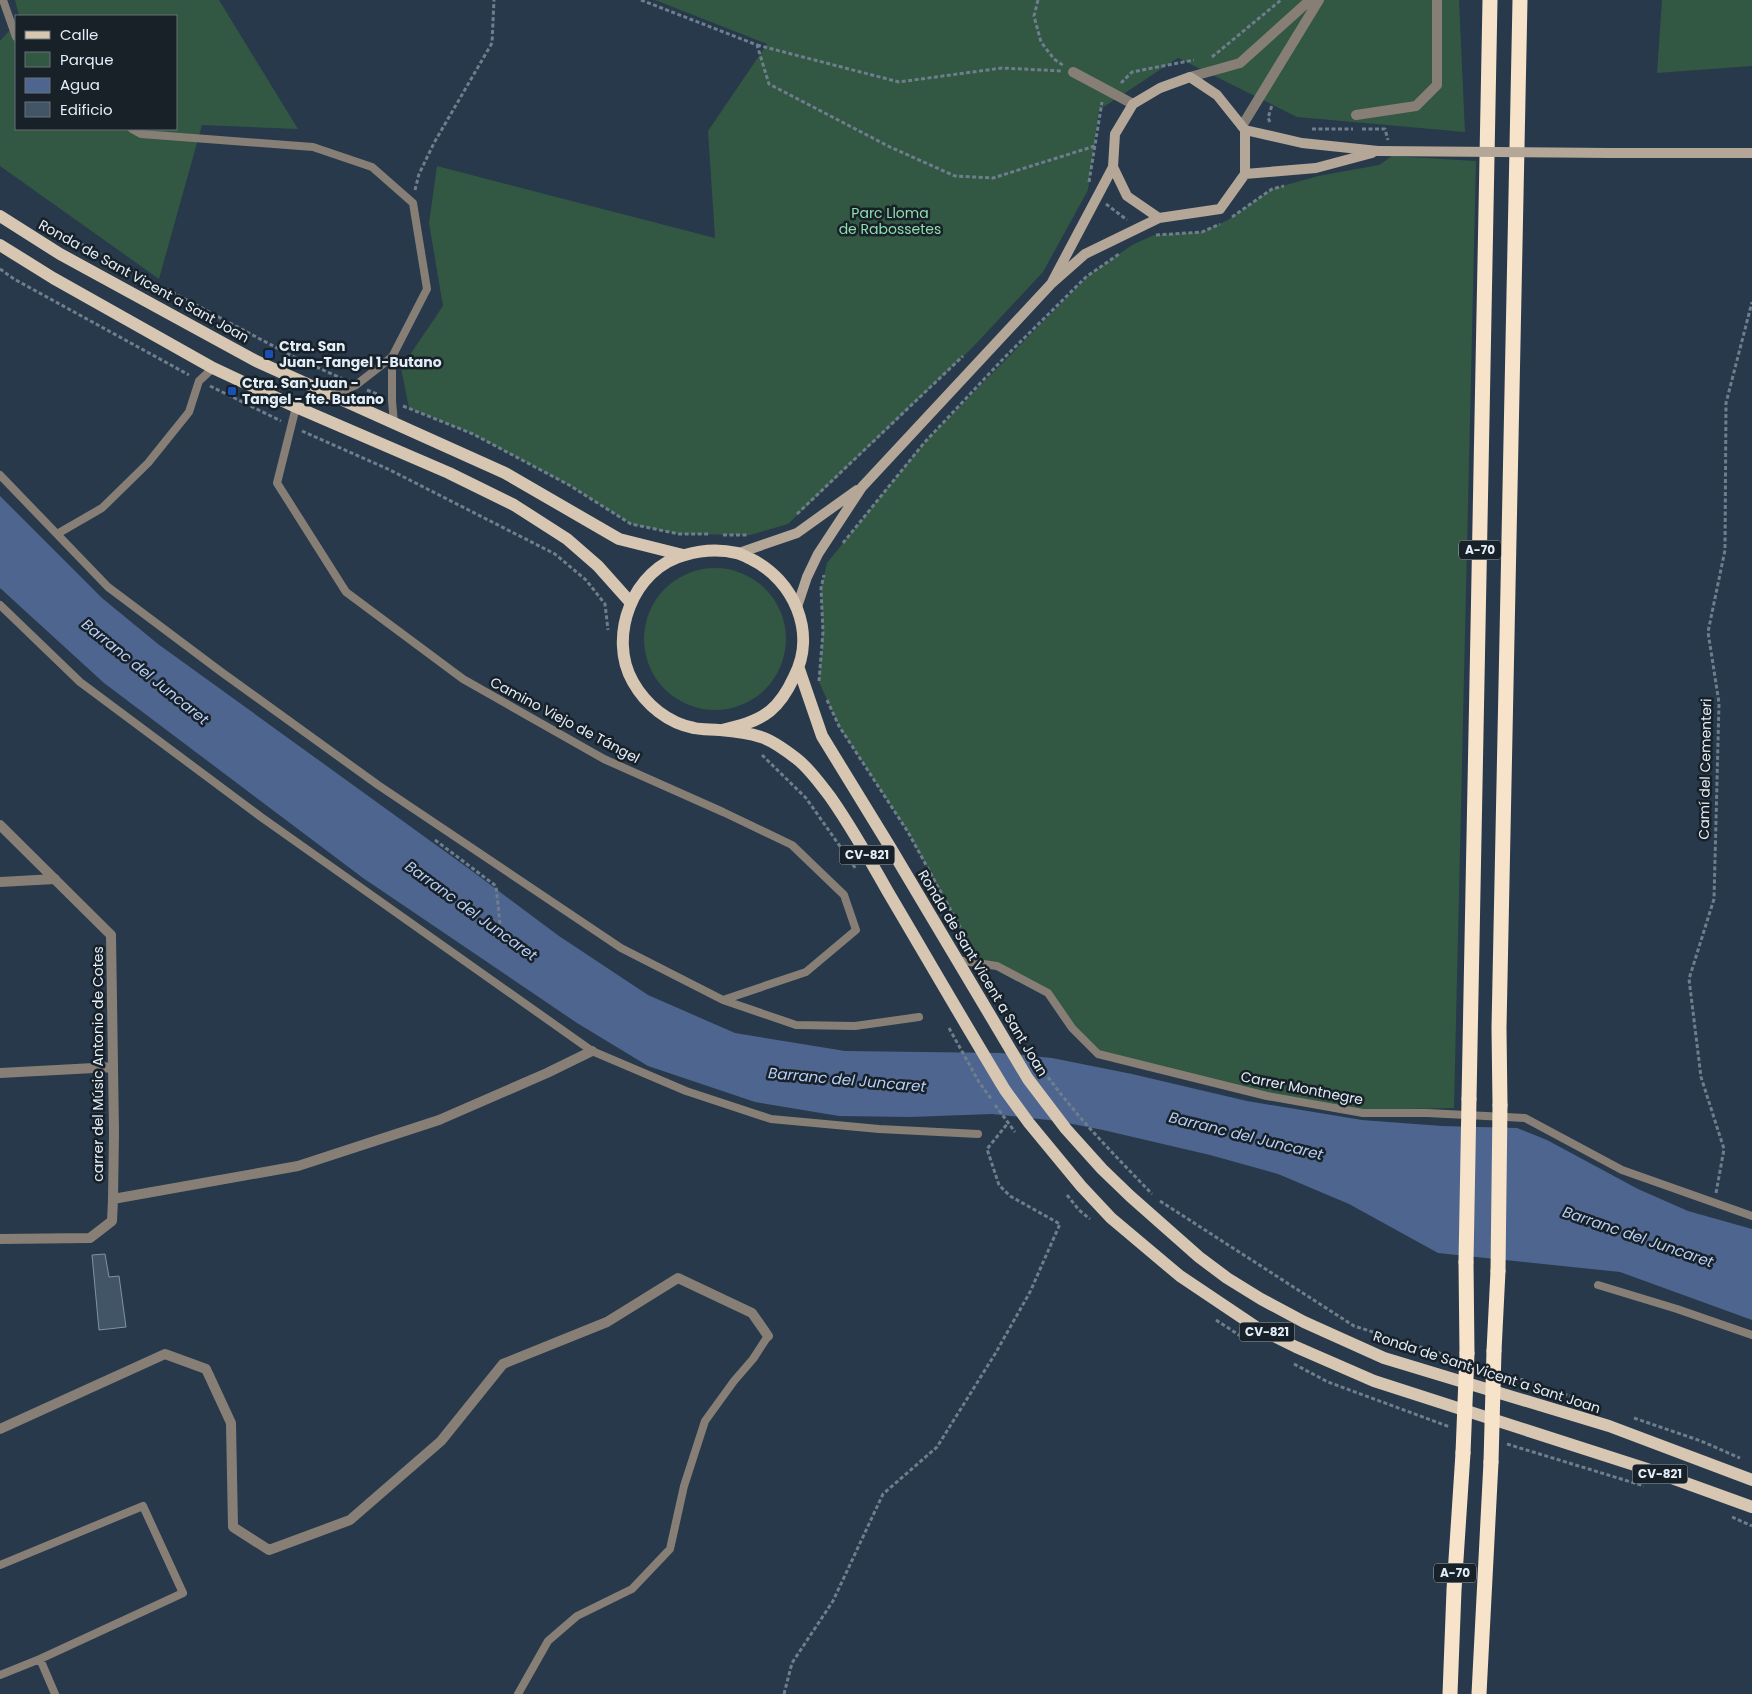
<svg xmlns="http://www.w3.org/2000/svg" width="1752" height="1694" font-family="Poppins,sans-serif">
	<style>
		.green { fill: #325742 }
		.water { fill: #4d658f }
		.building { fill: #415567; stroke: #7e93a8 }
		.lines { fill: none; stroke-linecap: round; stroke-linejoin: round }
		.path { stroke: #6e7e8d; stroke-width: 3; stroke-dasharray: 4 2.5; stroke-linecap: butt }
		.service { stroke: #877f76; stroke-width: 8 }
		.minor { stroke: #877f76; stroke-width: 10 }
		.secondary { stroke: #b4a798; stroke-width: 10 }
		.primary { stroke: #d7c6b2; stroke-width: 12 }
		.motorway { stroke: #f7e2ca; stroke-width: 15 }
		.secondary-bridge { stroke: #b4a798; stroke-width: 10 }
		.motorway-bridge { stroke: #f7e2ca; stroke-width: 15 }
		.transit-dot { fill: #1a4fb4; stroke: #182028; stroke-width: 2 }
		.labels { text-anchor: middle; stroke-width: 5; stroke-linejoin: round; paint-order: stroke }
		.shield { fill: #182028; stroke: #a5b0ba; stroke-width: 1 }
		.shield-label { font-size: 12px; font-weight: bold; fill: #e1edf8 }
		.park-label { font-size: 14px; fill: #8edeaf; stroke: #182028 }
		.street-label { font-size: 14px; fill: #e1edf8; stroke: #182028 }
		.poi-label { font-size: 14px; font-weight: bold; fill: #e1edf8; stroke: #182028; text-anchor: start }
		.water-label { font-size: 15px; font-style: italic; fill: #b6cef6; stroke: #182028 }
	</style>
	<rect width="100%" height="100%" fill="#27394b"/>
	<path class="green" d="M15 0H219L298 129 202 125 159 279 0 166V41L16 23V129H176V16H19Z
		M655 0H1459L1465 132 1297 117 1178 58 1099 110 1088 190 1043 272 972 348 788 524 750 535 679 534 631 524 569 485 473 434 409 408 401 368 443 306 429 223 437 166 715 238 708 131 767 44Z
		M1662 0H1752V66L1657 73Z
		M1392 156 1476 161 1454 1108 1362 1110 1267 1096 1098 1054 1072 1028 1048 993 997 966 979 963 908 832 839 726 819 682 823 632 821 588 827 563 924 443 1088 276 1132 245 1154 235 1202 232 1228 220 1272 189 1318 176 1379 165Z
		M644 639a71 71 0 1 1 142 0a71 71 0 1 1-142 0Z"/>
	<path class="water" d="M0 496 102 598 158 644 472 871 559 936 648 995 735 1033 845 1051 1001 1053 1052 1058 1132 1074 1247 1101 1362 1120 1442 1126 1517 1128 1547 1140 1638 1189 1688 1211 1752 1229V1320L1620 1272 1438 1253 1349 1204 1278 1174 1210 1155 1103 1130 1057 1121 992 1114 910 1117 839 1116 755 1102 648 1066 577 1023 363 878 104 683 0 588Z"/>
	<path class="building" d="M105 1254 109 1277 119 1276 126 1327 99 1330 92 1255Z"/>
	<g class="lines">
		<path class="path" d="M641 0 757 45 769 84 890 147 955 176 993 178 1095 146
			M1038 0 1034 16 1041 42 1054 59 1064 66
			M757 45 899 82 1002 68 1062 71
			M1212 57 1281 0
			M1121 83 1132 72 1194 60
			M1270 122 1268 118 1272 105
			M1312 129H1353
			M1362 129H1385L1388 140
			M1089 182 1102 102
			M415 190 419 174 434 143 492 43 494 0
			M1106 204 1127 220
			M1232 217 1272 189 1284 186
			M40 222 292 356 343 379
			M1156 235 1202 232 1220 224
			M0 269 14 279 189 375
			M210 386 281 421
			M367 390 382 396
			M403 406 473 434 569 485 631 524 679 534H709
			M302 431 390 470 555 554 586 580 605 604 608 630
			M797 514 963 356
			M723 535H749
			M843 543 924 443 1004 358 1086 277 1119 254
			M819 681 823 632 821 588 824 575
			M827 700 839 726 908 832 972 949
			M762 755 806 798 856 869
			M435 840 496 886 501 933
			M949 1028 979 1082 992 1100
			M1030 1050C1063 1104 1109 1149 1152 1194
			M995 1105 1015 1132
			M1716 1193 1724 1149 1701 1077 1689 979 1714 899 1719 703 1708 632 1725 550 1726 403 1752 302
			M1067 1195 1079 1210 1090 1219
			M1160 1201 1354 1326 1452 1357
			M1216 1320 1242 1337
			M1294 1364 1328 1382 1450 1427
			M1508 1375 1597 1405
			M1634 1418 1701 1441 1740 1458
			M1507 1444 1644 1486
			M1732 1517 1752 1526
			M784 1694 792 1663 833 1601 883 1494 937 1447 995 1354 1030 1292 1060 1224 1010 1196 999 1185 987 1149 1008 1123"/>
		<path class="service" d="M3 0 16 37
			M132 129 141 134 313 147 372 167 413 203 427 289 392 357 356 385 332 396
			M392 357V401L394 423
			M296 407 277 483 346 592 463 679 604 759 723 812 792 845 844 895 856 930 806 972 723 1000
			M0 475 108 587 220 671 378 785 621 948 723 1000 796 1025 855 1026 919 1017
			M57 534 102 508 148 463 189 412 199 381 213 368
			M0 605 80 682 261 817 592 1051 686 1091 771 1119 879 1129 978 1134
			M957 960 997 966 1048 993 1072 1028 1098 1054 1267 1096 1363 1113H1427L1525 1118 1622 1170 1752 1216
			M1598 1285 1677 1309 1752 1335
			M0 1565 143 1506 183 1593 40 1659 0 1675
			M40 1659 55 1694
			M518 1694 548 1641 577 1616 632 1589 670 1549 684 1486 705 1421 734 1381 753 1359 768 1336"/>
		<path class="minor" d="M1073 72 1133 104
			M1190 77 1240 63 1310 0
			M1356 115 1416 106 1437 85V0
			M1242 126 1319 0
			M0 825 111 935 114 1132 113 1199
			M0 882 55 879
			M0 1073 113 1067
			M0 1239 90 1238 112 1221 113 1199 298 1166 439 1120 547 1073 592 1051
			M0 1429 165 1354 206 1369 231 1423 233 1527 269 1550 350 1520 441 1441 503 1364 607 1322 678 1278 752 1313 768 1336"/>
		<path class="secondary" d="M1245 130 1302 143 1378 151
			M1611 153H1752
			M1113 167 1127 196 1159 218
			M1245 174 1316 168 1372 153
			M739 553 797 533 857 490
			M797 607 807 577 818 554 862 487 1051 284 1085 254 1159 218 1220 209 1245 174V130L1217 95 1190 77 1160 88 1133 104 1115 134 1113 167 1051 284"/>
		<path class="primary" d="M0 216 60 254 256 361 505 473 619 539 683 555
			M0 245 53 278 213 368 296 407 449 473 514 505 567 539 598 566 631 603
			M799 669 822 736 890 847 1028 1079 1066 1129 1102 1169 1130 1196 1199 1257 1227 1278 1261 1299 1304 1322 1384 1358 1609 1426 1752 1480
			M722 730C739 726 756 722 770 711 781 702 788 690 794 677 817 633 794 580 751 559 746 557 742 554 737 553 719 549 702 550 685 555 633 568 607 637 633 682 646 705 668 723 694 728 702 730 712 729 720 730 733 731 749 733 761 737 771 740 788 752 797 759 810 769 821 785 831 798 852 828 870 860 888 892 927 958 965 1024 1005 1090L1029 1123 1081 1186 1111 1218 1180 1276 1256 1327 1296 1347 1374 1381 1647 1469 1752 1507"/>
		<path class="motorway" d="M1469 1099 1490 0
			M1500 1105 1499 1028 1520 0
			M1466 1262 1467 1353
			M1494 1351 1498 1271
			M1450 1694 1454 1590 1463 1453
			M1479 1694 1491 1462"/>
		<path class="secondary-bridge" d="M1378 151 1611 153"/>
		<path class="motorway-bridge" d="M1466 1262 1469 1099
			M1498 1271 1500 1105
			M1463 1453 1467 1353
			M1491 1462 1494 1351"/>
	</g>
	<g class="transit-dot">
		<rect x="264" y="349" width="10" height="10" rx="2.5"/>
		<rect x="227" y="386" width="10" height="10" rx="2.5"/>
	</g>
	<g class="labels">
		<g class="shield">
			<rect x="1459" y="540.5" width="42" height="19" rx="4"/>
			<rect x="839.5" y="845.5" width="55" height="19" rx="4"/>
			<rect x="1239.5" y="1322.5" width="55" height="19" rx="4"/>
			<rect x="1632.5" y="1464.5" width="55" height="19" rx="4"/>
			<rect x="1434" y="1563.5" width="42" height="19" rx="4"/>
		</g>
		<g class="shield-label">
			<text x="1480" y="554">A-70</text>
			<text x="867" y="859">CV-821</text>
			<text x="1267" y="1336">CV-821</text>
			<text x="1660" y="1478">CV-821</text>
			<text x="1455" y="1577">A-70</text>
		</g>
		<g class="park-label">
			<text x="890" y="218">Parc Lloma<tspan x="890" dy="16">de Rabossetes</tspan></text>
		</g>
		<g class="street-label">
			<text transform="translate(144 281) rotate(29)" y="5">Ronda de Sant Vicent a Sant Joan</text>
			<text transform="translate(565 720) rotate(28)" y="5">Camino Viejo de Tángel</text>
			<text transform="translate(1705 769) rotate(-89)" y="5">Camí del Cementeri</text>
			<text transform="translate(983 973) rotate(59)" y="5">Ronda de Sant Vicent a Sant Joan</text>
			<text transform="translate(98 1064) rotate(-90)" y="5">carrer del Músic Antonio de Cotes</text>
			<text transform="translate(1302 1088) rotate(11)" y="5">Carrer Montnegre</text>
			<text transform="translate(1487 1372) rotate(18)" y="5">Ronda de Sant Vicent a Sant Joan</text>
		</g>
		<g class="poi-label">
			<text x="279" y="351">Ctra. San<tspan x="279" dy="16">Juan-Tangel 1-Butano</tspan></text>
			<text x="242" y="388">Ctra. San Juan -<tspan x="242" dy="16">Tangel - fte. Butano</tspan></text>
		</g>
		<g class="water-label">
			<text transform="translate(145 672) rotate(39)" y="5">Barranc del Juncaret</text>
			<text transform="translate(471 911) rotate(36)" y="5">Barranc del Juncaret</text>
			<text transform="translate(847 1080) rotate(5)" y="5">Barranc del Juncaret</text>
			<text transform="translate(1246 1136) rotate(14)" y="5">Barranc del Juncaret</text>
			<text transform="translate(1638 1237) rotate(19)" y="5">Barranc del Juncaret</text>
		</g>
	</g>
	<rect x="15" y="15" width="162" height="115" fill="#182028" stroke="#68727b"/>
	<rect x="25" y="31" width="25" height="8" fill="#d7c6b2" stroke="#68727b"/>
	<text x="60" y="40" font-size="15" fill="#e1edf8">Calle</text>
	<rect x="25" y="52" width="25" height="15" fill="#325742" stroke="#68727b"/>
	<text x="60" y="65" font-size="15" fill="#e1edf8">Parque</text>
	<rect x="25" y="78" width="25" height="15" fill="#4d658f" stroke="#68727b"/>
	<text x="60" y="90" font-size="15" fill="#e1edf8">Agua</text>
	<rect x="25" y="102" width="25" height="15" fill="#415567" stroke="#68727b"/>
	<text x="60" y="115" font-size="15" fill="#e1edf8">Edificio</text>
</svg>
